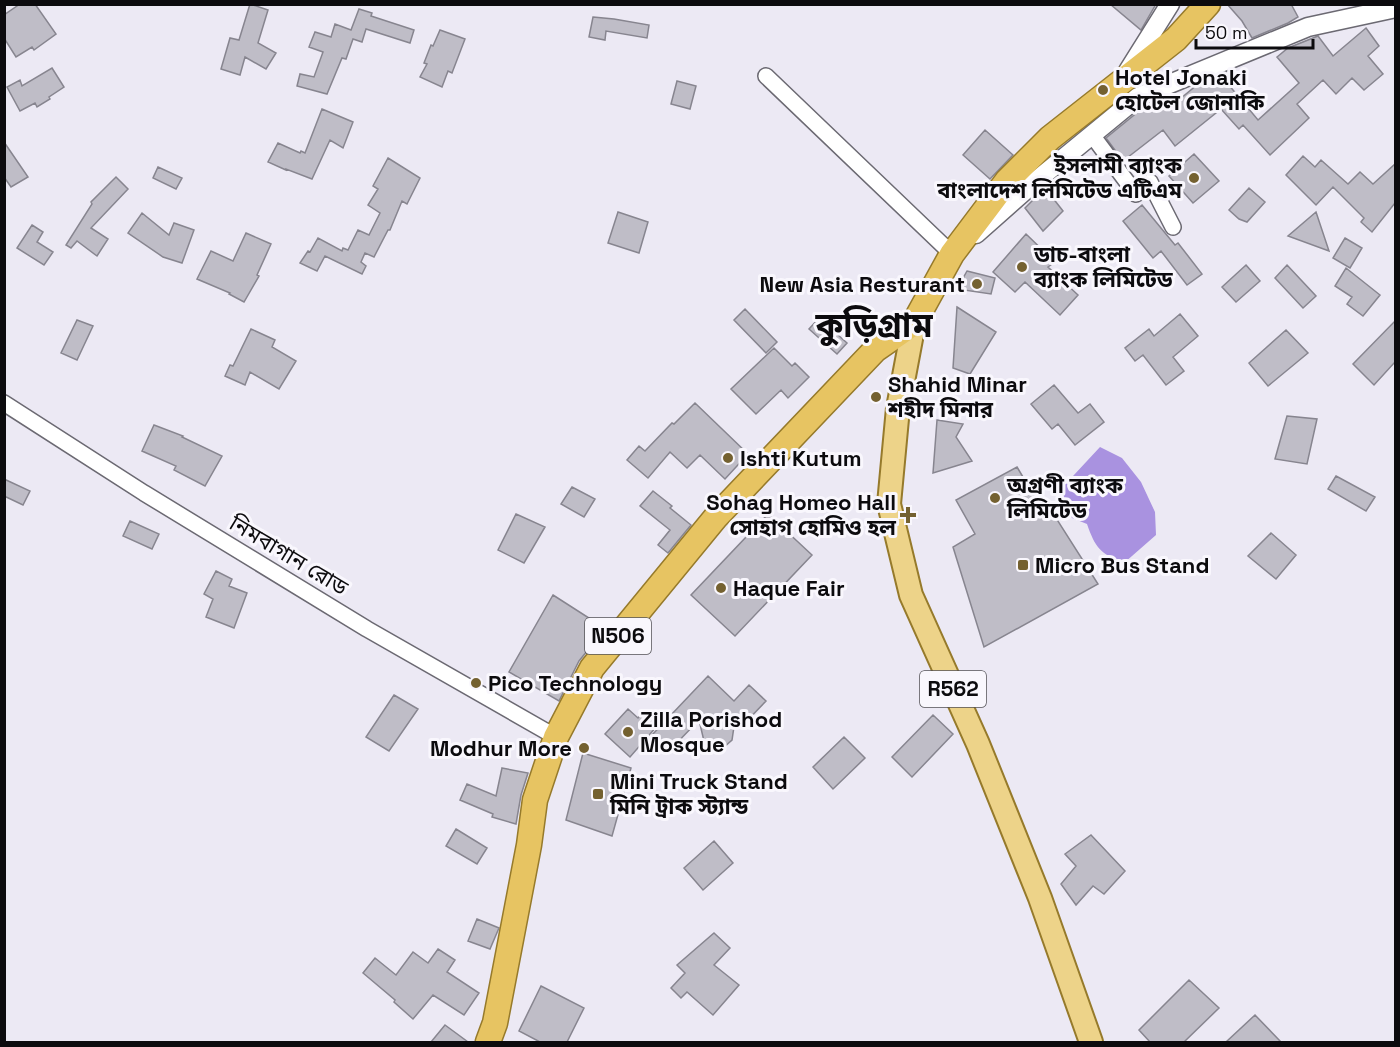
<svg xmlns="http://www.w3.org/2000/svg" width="1400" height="1047" font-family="'Space Grotesk','Noto Sans Bengali',sans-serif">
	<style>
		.water { fill: #a992e0 }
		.building { fill: #bfbdc7; stroke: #87858f; stroke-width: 1.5 }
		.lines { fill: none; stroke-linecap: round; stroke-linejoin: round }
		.minor-casing { stroke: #6b6972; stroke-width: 18 }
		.tertiary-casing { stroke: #6b6972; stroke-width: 21 }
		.primary-casing { stroke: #967a2b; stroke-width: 26 }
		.trunk-casing { stroke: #967a2b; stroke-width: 27 }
		.minor { stroke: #fff; stroke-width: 15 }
		.tertiary { stroke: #fff; stroke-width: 18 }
		.primary { stroke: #edd389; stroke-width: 22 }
		.trunk { stroke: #e7c462; stroke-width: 24 }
		.poi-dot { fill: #746130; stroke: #f9f7fd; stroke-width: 2 }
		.labels { text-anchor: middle; stroke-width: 6; stroke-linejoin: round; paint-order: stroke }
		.shield { fill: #f9f7fd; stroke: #535256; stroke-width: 1.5 }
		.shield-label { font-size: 21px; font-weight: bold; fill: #0c0b0e }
		.poi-label { font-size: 22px; font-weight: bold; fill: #0c0b0e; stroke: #f9f7fd; text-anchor: start }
		.street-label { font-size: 22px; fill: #0c0b0e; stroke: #f9f7fd }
		.town-label { font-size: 34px; font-weight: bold; fill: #0c0b0e; stroke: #f9f7fd }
	</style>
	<rect width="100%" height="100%" fill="#ece9f4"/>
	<path class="water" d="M1100 447 1122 458 1141 482 1155 512 1156 535 1124 563C1100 554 1095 547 1087 524L1072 518 1060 490Z"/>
	<path class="building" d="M20 4H35L56 34 34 50 32 47 16 57 4 38V15Z
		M250 4 268 10 258 43 276 53 266 69 245 57 240 75 221 69 230 38 239 40Z
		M1110 4H1156L1141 30Z
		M1227 4H1291L1298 17 1288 23 1252 38 1242 21Z
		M359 9 372 13 371 16 414 30 410 43 366 29 362 42 353 39 346 59 342 58 327 94 297 86 300 74 314 77 323 52 309 47 315 32 331 37 335 24 351 30Z
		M593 17 614 19 649 25 647 38 606 31 605 40 589 37Z
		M1366 28 1379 46 1368 56 1383 74 1364 90 1352 78 1336 94 1323 80 1297 104 1309 118 1270 155 1243 125 1239 129 1221 109 1175 146 1163 130 1123 161 1106 138 1144 107 1162 99 1169 108 1197 85 1226 73 1232 80 1228 84 1258 120 1299 83 1277 57 1288 48 1318 36 1333 56Z
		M440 30 465 39 452 73 448 71 442 87 420 77 427 64 424 63 431 45 433 46Z
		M52 68 64 87 49 97 50 99 37 107 35 103 20 111 7 87 20 80 22 86Z
		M677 81 696 86 690 109 671 104Z
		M322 109 353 122 343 148 330 140 312 179 286 169V170L268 162 278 143 300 153 301 151 305 153Z
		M985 130 1013 155 990 179 963 155Z
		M4 142 28 177 11 187 4 177Z
		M1194 154 1219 181 1193 203 1169 176Z
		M1303 156 1315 167 1321 160 1348 184 1360 172 1373 184 1395 164V203L1372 232 1361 222 1364 218 1333 187 1316 205 1286 175Z
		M388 158 420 178 407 204 402 201 390 230H388L374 257 365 253 361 262 366 266 362 274 325 256 317 271 300 263 308 251 310 252 318 238 342 251 343 248 348 250 358 230 369 235 380 213 368 205 378 189 373 186Z
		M158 167 182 178 176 189 153 178Z
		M116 177 128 189 91 228 108 239 97 256 77 241 71 248 66 245 92 204 91 202Z
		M1045 188 1063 211 1043 231 1025 208Z
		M1249 188 1265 202 1247 222 1239 219 1229 210Z
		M1142 205 1175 245 1178 243 1202 274 1187 285 1161 251 1153 258 1123 221Z
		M618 212 648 222 639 253 608 243Z
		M1316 212 1329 251 1288 236Z
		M142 213 169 235 174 223 194 230 182 263 163 257 128 233Z
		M32 225 43 232 37 242 53 252 44 265 17 248Z
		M246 233 271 244 257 275 259 276 244 302 229 294 230 293 197 279 211 251 233 261Z
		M1026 234 1055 262 1048 267 1078 295 1060 315 1025 282 1015 292 993 272Z
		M1345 238 1362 248 1350 268 1333 258Z
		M1246 265 1260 281 1236 302 1222 287Z
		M1287 265 1316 296 1303 308 1275 278Z
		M1346 268 1380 295 1363 316 1347 304 1352 297 1335 286Z
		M967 271 995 278 991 294 957 289Z
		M957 307 996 332 970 374 953 368Z
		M745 309 777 342 766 353 734 320Z
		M1180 314 1198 336 1173 357 1184 371 1166 385 1143 355 1135 361 1125 348 1149 329 1154 336Z
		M819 318 847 343 837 354 809 329Z
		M77 320 93 326 77 360 61 353Z
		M1395 321V362L1374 385 1353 364Z
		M251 329 275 340 272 347 296 361 279 389 250 372 245 385 225 376 230 365 233 366Z
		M1286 330 1308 353 1268 386 1249 363Z
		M774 348 792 366 795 363 809 377 788 398 781 390 756 414 731 389Z
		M1054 385 1078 413 1090 404 1104 422 1075 445 1058 424 1052 429 1031 404Z
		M695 403 748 454 725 479 700 455 687 468 670 452 648 478 627 460 639 446 645 451 672 423 674 424Z
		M1287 416 1317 419 1307 464 1275 459Z
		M937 420 963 424 956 437 972 461 933 473Z
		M154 425 183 436 182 437 222 456 205 486 174 470 176 466 142 451Z
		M1017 467 1036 499 1042 496 1098 584 984 647 953 547 975 534 956 500Z
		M1336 476 1375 497 1366 511 1328 489Z
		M4 479 30 491 23 505 4 496Z
		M572 487 595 499 584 517 561 504Z
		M653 491 672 506 670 508 691 525 668 553 658 545 670 530 640 506Z
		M516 514 545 527 524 563 498 550Z
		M768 514 812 555 735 636 691 595Z
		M130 521 159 534 152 549 123 536Z
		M1271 533 1296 555 1276 579 1248 556Z
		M216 571 232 579 229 586 247 593 234 628 206 617 213 599 204 594Z
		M553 595 603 627 592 645 579 661 559 701 509 672Z
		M708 676 734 701 749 685 766 701 743 725 735 720 732 740 724 747 712 749 704 741 699 720 669 751 652 735Z
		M394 695 418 709 389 751 366 737Z
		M628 709 638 718 642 713 657 726 630 757 605 734Z
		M933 715 953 734 912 777 892 757Z
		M844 737 865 758 833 789 813 767Z
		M583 753 631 768 612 836 566 820Z
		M502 768 528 773 521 795 516 824 492 817 493 814 460 800 467 784 496 796Z
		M456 829 487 848 477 864 446 846Z
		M1091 835 1125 871 1104 894 1093 886 1076 905 1061 884 1076 866 1065 854Z
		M714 841 733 863 703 890 684 868Z
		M477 919 499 928 490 949 468 941Z
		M714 933 730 948 714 965 739 985 713 1015 687 992 681 998 671 988 685 973 677 965Z
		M438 949 455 960 447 972 479 993 464 1015 433 995 413 1019 394 1002 395 1000 363 973 375 958 396 975 413 952 428 963Z
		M1189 980 1219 1008 1184 1042H1150L1139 1030Z
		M541 986 584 1008 567 1042H540L519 1031Z
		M1255 1015 1281 1042H1226Z
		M445 1025 468 1042H431Z"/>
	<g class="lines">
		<g class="minor-casing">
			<path id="minor" d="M766 76 952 254
				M1092 135 1136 194 1150 182 1173 227
				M4 403 144 493 367 629 556 737"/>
		</g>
		<g class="tertiary-casing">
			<path id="tertiary" d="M1128 71 1170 4
				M976 234 1037 180 1138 97 1308 27 1396 8"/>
		</g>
		<g class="primary-casing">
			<path id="primary" d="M914 323 898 408 889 504 911 595 978 744 1040 898 1091 1042"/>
		</g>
		<g class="trunk-casing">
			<path id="trunk" d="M488 1042 495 1023 529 845 535 800 556 737 592 668 716 517 875 350 914 323 952 254 1007 181 1050 138 1176 39 1208 4"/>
		</g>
		<use href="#minor" class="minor"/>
		<use href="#tertiary" class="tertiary"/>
		<use href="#primary" class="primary"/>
		<use href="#trunk" class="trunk"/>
	</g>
	<g class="poi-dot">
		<circle cx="1103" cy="90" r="6"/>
		<circle cx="1194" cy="178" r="6"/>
		<circle cx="1022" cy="267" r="6"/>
		<circle cx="977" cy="284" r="6"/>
		<circle cx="876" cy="397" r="6"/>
		<circle cx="728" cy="458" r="6"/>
		<circle cx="995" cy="498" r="6"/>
		<path d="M905 506h6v6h6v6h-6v6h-6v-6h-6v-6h6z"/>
		<rect x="1017" y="559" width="12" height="12" rx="3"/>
		<circle cx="721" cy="588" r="6"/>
		<circle cx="476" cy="683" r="6"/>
		<circle cx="628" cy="732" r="6"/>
		<circle cx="584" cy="748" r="6"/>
		<rect x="592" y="788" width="12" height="12" rx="3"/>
	</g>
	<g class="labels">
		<g class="shield">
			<rect x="585" y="618" width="66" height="36" rx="4.5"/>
			<rect x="920" y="671" width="66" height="36" rx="4.5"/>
		</g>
		<g class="shield-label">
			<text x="618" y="643">N506</text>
			<text x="953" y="696">R562</text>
		</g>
		<g class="poi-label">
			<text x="1115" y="85">Hotel Jonaki<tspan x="1115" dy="25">হোটেল জোনাকি</tspan></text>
			<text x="1182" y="173" text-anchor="end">ইসলামী ব্যাংক<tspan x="1182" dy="25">বাংলাদেশ লিমিটেড এটিএম</tspan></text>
			<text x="1034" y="262">ডাচ-বাংলা<tspan x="1034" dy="25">ব্যাংক লিমিটেড</tspan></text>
			<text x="965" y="292" text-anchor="end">New Asia Resturant</text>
			<text x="888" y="392">Shahid Minar<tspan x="888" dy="25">শহীদ মিনার</tspan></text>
			<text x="740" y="466">Ishti Kutum</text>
			<text x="1007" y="493">অগ্রণী ব্যাংক<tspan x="1007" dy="25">লিমিটেড</tspan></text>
			<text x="896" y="510" text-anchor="end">Sohag Homeo Hall<tspan x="896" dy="25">সোহাগ হোমিও হল</tspan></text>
			<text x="1035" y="573">Micro Bus Stand</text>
			<text x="733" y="596">Haque Fair</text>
			<text x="488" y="691">Pico Technology</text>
			<text x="640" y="727">Zilla Porishod<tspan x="640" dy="25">Mosque</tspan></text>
			<text x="572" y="756" text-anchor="end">Modhur More</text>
			<text x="610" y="789">Mini Truck Stand<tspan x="610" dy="25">মিনি ট্রাক স্ট্যান্ড</tspan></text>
		</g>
		<g class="street-label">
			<text transform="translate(289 555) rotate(31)" y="8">নিমবাগান রোড</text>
		</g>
		<g class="town-label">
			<text x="874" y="337">কুড়িগ্রাম</text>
		</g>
	</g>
	<rect width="1400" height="1047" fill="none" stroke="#0c0b0e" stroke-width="12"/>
	<path d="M1196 39v9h117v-9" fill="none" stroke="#0c0b0e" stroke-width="3"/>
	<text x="1205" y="39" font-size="18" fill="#0c0b0e" stroke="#f9f7fd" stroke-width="4.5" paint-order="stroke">50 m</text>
</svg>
